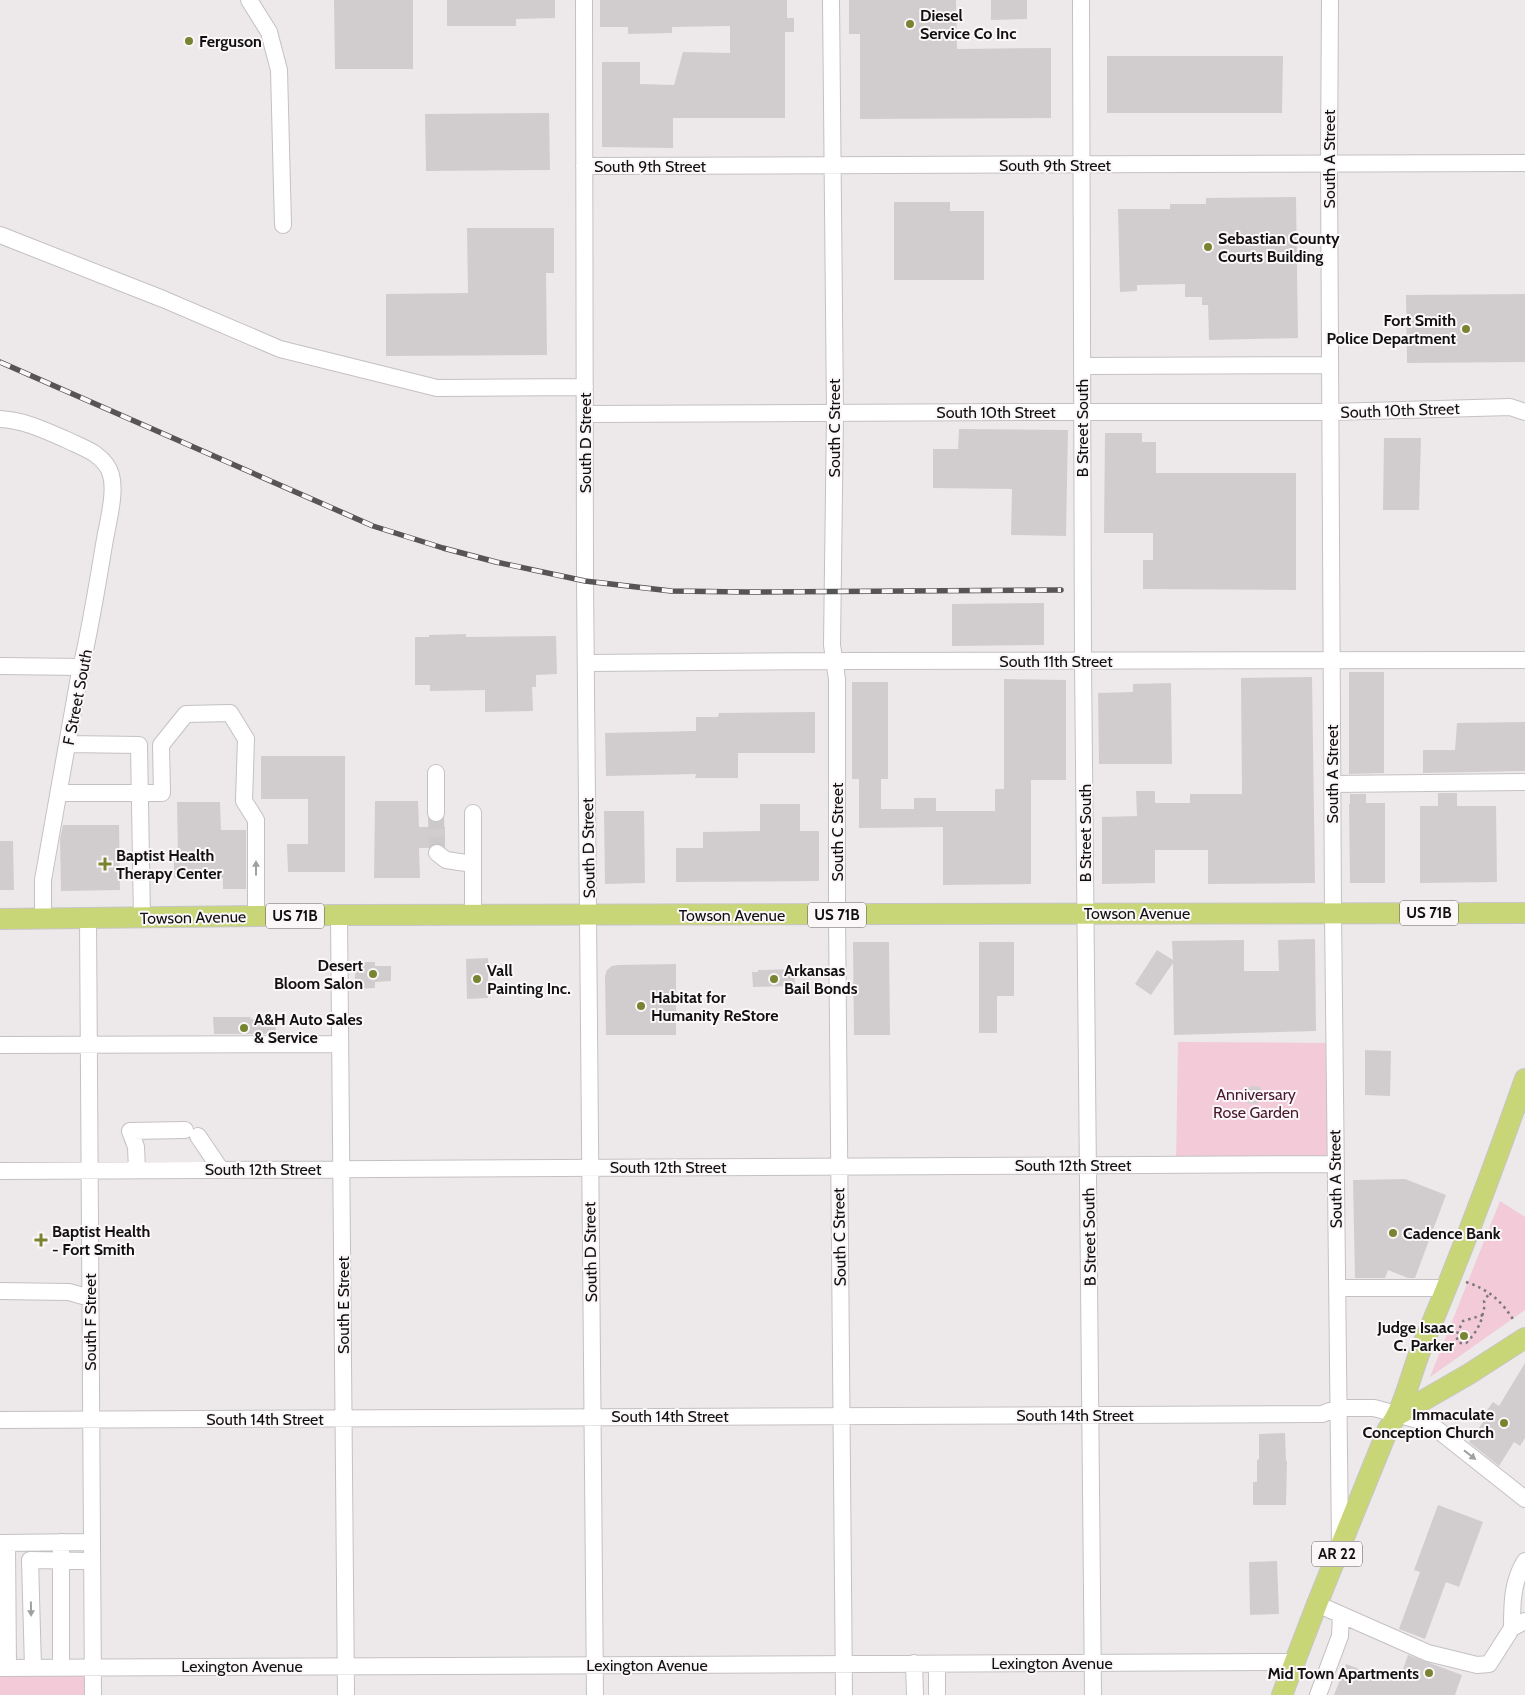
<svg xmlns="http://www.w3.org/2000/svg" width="1525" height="1695" font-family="Cabin,sans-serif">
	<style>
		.green { fill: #f2cad8 }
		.building { fill: #d1cdce }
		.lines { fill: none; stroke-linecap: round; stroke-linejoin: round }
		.minor-tunnel { stroke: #ccc9ca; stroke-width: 16; stroke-dasharray: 16 8; stroke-linecap: butt }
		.minor-casing { stroke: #c5c1c2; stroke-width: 18 }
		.major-casing { stroke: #c6c6c6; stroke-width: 22 }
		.path { stroke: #7a7879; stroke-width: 2.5; stroke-dasharray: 2.5 4; stroke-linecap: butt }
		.minor { stroke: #fff; stroke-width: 16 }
		.major { stroke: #c9d677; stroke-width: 20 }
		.rail-casing { stroke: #565455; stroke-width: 5.5 }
		.rail { stroke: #fbf7f8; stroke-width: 4; stroke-dasharray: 11; stroke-linecap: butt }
		.oneway { fill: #a0a0a0 }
		.poi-dot { fill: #778533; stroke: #fbf7f8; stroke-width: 2 }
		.labels { text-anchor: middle; stroke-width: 4; stroke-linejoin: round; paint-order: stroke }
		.shield { fill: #fbf7f8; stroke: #585657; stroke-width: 1 }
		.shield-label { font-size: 15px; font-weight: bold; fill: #121112 }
		.poi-label { font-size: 16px; font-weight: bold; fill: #121112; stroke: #fbf7f8; text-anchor: start }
		.street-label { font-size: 16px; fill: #121112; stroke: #fbf7f8 }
		.park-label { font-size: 16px; fill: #4a182f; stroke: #fbf7f8 }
	</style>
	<rect width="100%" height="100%" fill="#ede9eb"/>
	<path class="green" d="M1178 1042 1334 1043 1335 1164 1176 1165Z
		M1500 1201 1525 1217V1310L1430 1377Z
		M93 1667V1695H0V1668Z"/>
	<path class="building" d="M334 0H413V69H335Z
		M447 0H555V18L516 19V26H447Z
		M600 0H787V18H794V32H785V118H673V148L602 147V62H640V84L674 85 683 52 730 53V26L672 27V33L628 34V27H600Z
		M849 0H956L957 49 1051 48V118L860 119V34H849Z
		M991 0H1027V19L991 20Z
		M1107 56H1283L1282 113H1107Z
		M549 113 550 170 426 171 425 114Z
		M1296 197 1298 338 1209 340 1208 305H1202V297H1185V284L1137 285V291L1120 292 1118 209H1170V204H1206V198Z
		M894 202H950V211H984V280H894Z
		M467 228H554V273H546L547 355 386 356V294L468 293Z
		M1525 294V362L1407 363 1406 295Z
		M959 429 1068 430 1066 536 1011 535 1012 489 933 488V449H958Z
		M1105 433H1142V442H1156V473H1296V590L1143 589V560H1153V533H1104Z
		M1384 438H1421L1419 510H1383Z
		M1044 603V645L952 646V604Z
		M466 634V637L556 636 557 674 536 675V687H532L533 711 485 712V690L430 691V685H415V637H429V635Z
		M1349 672H1384V773L1349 774Z
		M1312 677 1315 883 1208 884V850H1155V883L1102 884V817L1137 816 1136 791H1155V803H1190V794H1242L1241 678Z
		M1004 679 1066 680V780H1031V884L943 885V827L859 828V779H852V682H888V779H881V809H914V798H936V811H995V789H1004Z
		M1171 683 1172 764H1099L1098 693 1133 692V684Z
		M815 712V753H738V778H695L696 774 606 776 605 733 696 731V717H718L719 713Z
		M1525 722V771L1423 773V750H1455L1457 723Z
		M261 756H345V872H288L287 844H308V799H261Z
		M1438 793H1457V806H1496L1497 882 1420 883V806H1438Z
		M1350 794H1366V803H1385V883H1350L1349 804H1350Z
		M375 801H418L419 827H445V847L438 843 433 844 429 848H419L420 878H374Z
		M177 802H220L221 830H246V889H223V878H174V856H178Z
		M760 804H800V831H819V881L676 882V848H703V832L760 831Z
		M604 811H644L645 883 605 884Z
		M63 825H119L120 890 61 891 60 839Z
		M0 841H13L14 890H0Z
		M1315 939 1316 1031 1174 1035 1173 963 1151 995 1135 984 1157 950 1173 960 1172 941 1244 940V971H1279L1278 940Z
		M853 942H889L890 1035H854Z
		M979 942H1014V996H997V1033H979Z
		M488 958V998L467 999 466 959Z
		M355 962H375V966H391V981L375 982V988L355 989Z
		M676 964V1035H606L605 976 607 970 612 966 618 965Z
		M794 969 795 986 753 987 752 972H758V970Z
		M213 1017H251L250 1019H275L276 1034H214Z
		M1365 1050 1391 1051 1390 1096 1365 1095Z
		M1253 1086 1260 1087 1261 1091V1100L1256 1104 1247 1103 1245 1097 1246 1089Z
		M1405 1179 1446 1195 1415 1278H1408L1388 1270 1385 1278H1355L1353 1180Z
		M1525 1363V1438L1520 1446 1514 1442 1499 1466 1469 1442 1488 1415 1485 1413 1493 1402 1499 1406Z
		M1285 1433 1286 1461H1287L1286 1505H1253V1482H1257V1460L1259 1459V1434Z
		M1438 1505 1483 1522 1459 1587 1446 1582 1425 1639 1399 1629 1420 1572 1414 1570Z
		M1277 1561 1279 1614 1250 1615 1249 1562Z
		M1408 1655 1462 1675 1455 1695H1334L1346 1664 1386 1679 1390 1671 1401 1675Z"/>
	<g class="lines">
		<path class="minor-tunnel" d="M436 813 437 853"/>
		<g class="minor-casing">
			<path id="minor" d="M249 0 269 32 279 70 283 225
				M584 0 585 581 595 1695
				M831 0 835 414 832 645 837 679V915L844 1695
				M1081 0 1083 661 1093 1695
				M1330 0 1329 163 1333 913 1340 1543
				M584 166 1525 163
				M0 235 163 299 280 349 437 388 585 387
				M1082 366 1330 365
				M585 414 1036 412H1331L1510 407 1525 412
				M0 419C23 420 44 430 65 439 75 444 86 448 95 454 102 459 109 467 111 475 116 492 108 522 105 539 97 586 90 632 79 677L43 880V919
				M586 663 834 661 1525 660
				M0 666 82 667
				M68 744 139 745 142 918
				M1332 784 1525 782
				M59 793H162L161 745 186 714 230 713 246 739 244 801 256 820V916
				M436 813V773
				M437 853 446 860 473 864V915
				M473 864V813
				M339 915 346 1695
				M88 919 93 1695
				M0 1045 340 1044
				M198 1136 221 1170
				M137 1170 136 1147 130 1131 185 1130
				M0 1171 1335 1164
				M1337 1288H1447
				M0 1291 69 1292 90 1298
				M0 1420 1322 1414 1338 1408H1374L1429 1423 1525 1499
				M0 1543 92 1542
				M7 1543 8 1668
				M1317 1604 1428 1653 1477 1665 1489 1664 1512 1628 1525 1621
				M1512 1628C1512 1604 1512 1582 1525 1561
				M914 1663 915 1695
				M937 1664V1695
				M0 1668 1295 1662
				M33 1668 30 1560 92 1561
				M61 1668V1542
				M1318 1695 1340 1636 1341 1615"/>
		</g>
		<g class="major-casing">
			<path id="major" d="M0 919 339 915 1525 913
				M1398 1415 1469 1374 1525 1338
				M1282 1695 1317 1604 1388 1429C1405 1406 1410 1376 1421 1349 1459 1260 1493 1170 1525 1079"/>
		</g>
		<path class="path" d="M1466 1282C1488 1289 1502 1301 1514 1321
			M1483 1315 1463 1321 1456 1336 1459 1343H1466C1474 1335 1478 1329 1482 1318 1483 1313 1483 1310 1485 1306L1484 1301 1489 1294"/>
		<use href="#minor" class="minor"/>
		<use href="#major" class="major"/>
		<g class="rail-casing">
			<path id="rail" d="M0 362 373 526 443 548 496 562 585 581 671 591 746 592 1061 590"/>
		</g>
		<use href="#rail" class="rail"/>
	</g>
	<defs><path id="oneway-solid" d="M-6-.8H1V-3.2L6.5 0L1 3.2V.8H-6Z" transform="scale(1.25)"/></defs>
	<g class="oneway">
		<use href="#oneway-solid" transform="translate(256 868) rotate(-90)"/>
		<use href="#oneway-solid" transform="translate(1470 1455) rotate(38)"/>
		<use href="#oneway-solid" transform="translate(31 1609) rotate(89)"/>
	</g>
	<g class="poi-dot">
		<circle cx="910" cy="24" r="5"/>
		<circle cx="189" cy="41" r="5"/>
		<circle cx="1208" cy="247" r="5"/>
		<circle cx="1466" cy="329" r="5"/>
		<path d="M102.5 856.5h5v5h5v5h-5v5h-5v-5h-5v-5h5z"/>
		<circle cx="373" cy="974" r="5"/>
		<circle cx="477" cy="979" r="5"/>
		<circle cx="774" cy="979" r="5"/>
		<circle cx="641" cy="1006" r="5"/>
		<circle cx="244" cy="1028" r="5"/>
		<circle cx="1393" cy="1233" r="5"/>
		<path d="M38.5 1232.5h5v5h5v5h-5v5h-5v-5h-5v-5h5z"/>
		<circle cx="1464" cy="1336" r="5"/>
		<circle cx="1504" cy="1423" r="5"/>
		<circle cx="1429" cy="1673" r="5"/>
	</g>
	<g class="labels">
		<g class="shield">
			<rect x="1400" y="900.5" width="58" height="25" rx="4"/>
			<rect x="808" y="902.5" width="58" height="25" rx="4"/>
			<rect x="266" y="903.5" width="58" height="25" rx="4"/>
			<rect x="1312" y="1541.5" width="50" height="25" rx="4"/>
		</g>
		<g class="shield-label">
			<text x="1429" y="918">US 71B</text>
			<text x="837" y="920">US 71B</text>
			<text x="295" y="921">US 71B</text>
			<text x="1337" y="1559">AR 22</text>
		</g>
		<g class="poi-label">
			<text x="920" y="21">Diesel<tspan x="920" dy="18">Service Co Inc</tspan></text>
			<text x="199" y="47">Ferguson</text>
			<text x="1218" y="244">Sebastian County<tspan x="1218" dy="18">Courts Building</tspan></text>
			<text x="1456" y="326" text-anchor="end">Fort Smith<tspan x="1456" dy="18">Police Department</tspan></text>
			<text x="116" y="861">Baptist Health<tspan x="116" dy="18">Therapy Center</tspan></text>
			<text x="363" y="971" text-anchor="end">Desert<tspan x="363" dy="18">Bloom Salon</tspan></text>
			<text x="487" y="976">Vall<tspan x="487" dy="18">Painting Inc.</tspan></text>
			<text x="784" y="976">Arkansas<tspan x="784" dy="18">Bail Bonds</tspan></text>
			<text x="651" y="1003">Habitat for<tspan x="651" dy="18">Humanity ReStore</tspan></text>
			<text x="254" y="1025">A&amp;H Auto Sales<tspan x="254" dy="18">&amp; Service</tspan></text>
			<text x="52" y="1237">Baptist Health<tspan x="52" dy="18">- Fort Smith</tspan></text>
			<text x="1403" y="1239">Cadence Bank</text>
			<text x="1454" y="1333" text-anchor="end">Judge Isaac<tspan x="1454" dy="18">C. Parker</tspan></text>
			<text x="1494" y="1420" text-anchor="end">Immaculate<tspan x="1494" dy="18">Conception Church</tspan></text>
			<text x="1419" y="1679" text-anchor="end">Mid Town Apartments</text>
		</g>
		<g class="street-label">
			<text transform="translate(1329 159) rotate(-90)" y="6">South A Street</text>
			<text x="1055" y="171">South 9th Street</text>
			<text x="650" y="172">South 9th Street</text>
			<text transform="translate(1400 410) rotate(-2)" y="6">South 10th Street</text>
			<text x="996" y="418">South 10th Street</text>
			<text transform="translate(834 428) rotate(-90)" y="6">South C Street</text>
			<text transform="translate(1082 428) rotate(-90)" y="6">B Street South</text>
			<text transform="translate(585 443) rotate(-90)" y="6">South D Street</text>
			<text x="1056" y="667">South 11th Street</text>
			<text transform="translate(77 697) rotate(-79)" y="6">F Street South</text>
			<text transform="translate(1332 774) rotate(-90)" y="6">South A Street</text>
			<text transform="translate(837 832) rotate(-90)" y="6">South C Street</text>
			<text transform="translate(1085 833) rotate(-90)" y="6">B Street South</text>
			<text transform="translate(588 848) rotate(-91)" y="6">South D Street</text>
			<text x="1137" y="919">Towson Avenue</text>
			<text x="732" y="921">Towson Avenue</text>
			<text transform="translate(193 917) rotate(-1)" y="6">Towson Avenue</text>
			<text x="1073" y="1171">South 12th Street</text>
			<text x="668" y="1173">South 12th Street</text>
			<text x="263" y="1175">South 12th Street</text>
			<text transform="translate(1335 1179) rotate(-91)" y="6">South A Street</text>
			<text transform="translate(839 1237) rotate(-91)" y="6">South C Street</text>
			<text transform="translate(1089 1237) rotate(-91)" y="6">B Street South</text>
			<text transform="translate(590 1252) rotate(-91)" y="6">South D Street</text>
			<text transform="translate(343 1305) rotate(-90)" y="6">South E Street</text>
			<text transform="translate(90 1322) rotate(-90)" y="6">South F Street</text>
			<text x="1075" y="1421">South 14th Street</text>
			<text x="670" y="1422">South 14th Street</text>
			<text x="265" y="1425">South 14th Street</text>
			<text x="1052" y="1669">Lexington Avenue</text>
			<text x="647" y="1671">Lexington Avenue</text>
			<text x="242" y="1672">Lexington Avenue</text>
		</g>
		<g class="park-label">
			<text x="1256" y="1100">Anniversary<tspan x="1256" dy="18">Rose Garden</tspan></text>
		</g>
	</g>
</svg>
